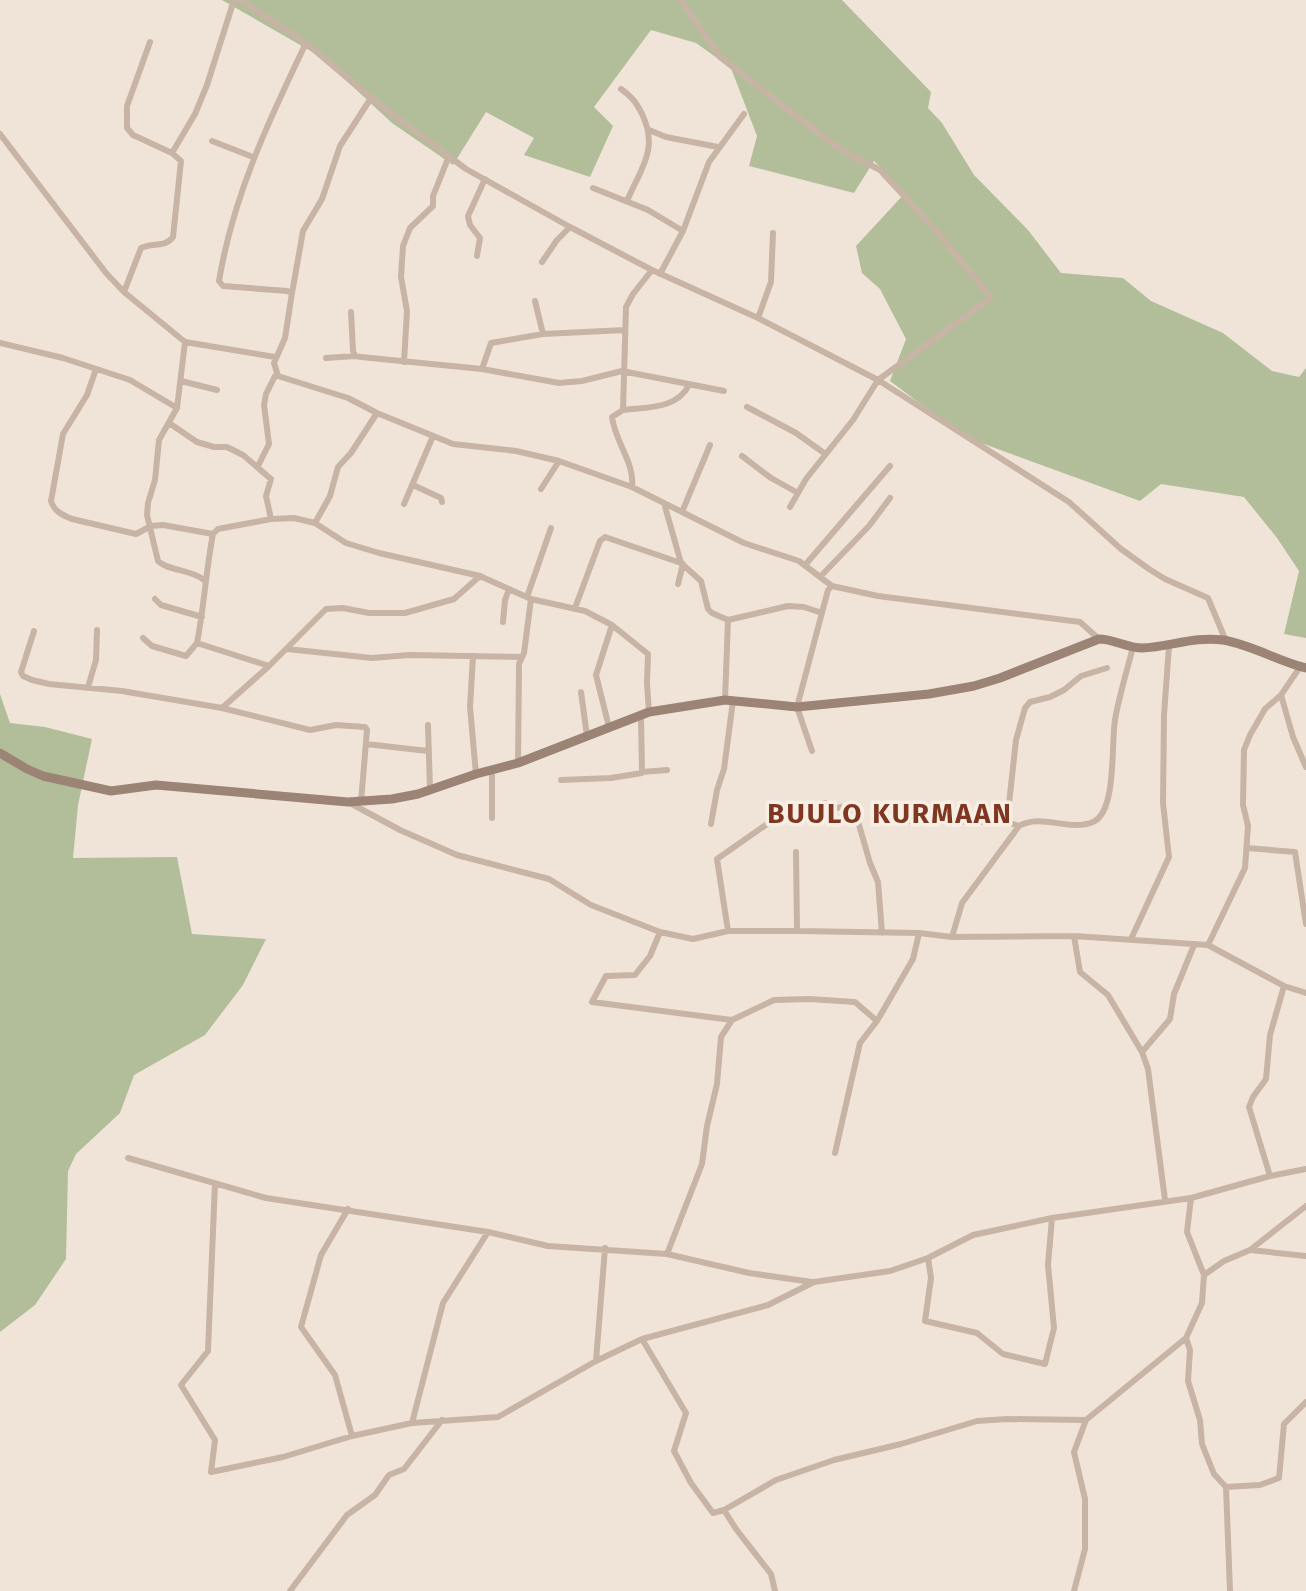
<svg xmlns="http://www.w3.org/2000/svg" width="1306" height="1591" font-family="'Fira Sans',sans-serif">
	<style>
		.green { fill: #b2be99 }
		.lines { fill: none; stroke-linecap: round; stroke-linejoin: round }
		.street { stroke: #c7b4a5; stroke-width: 6 }
		.secondary { stroke: #9b8376; stroke-width: 9 }
		.labels { text-anchor: middle; stroke-width: 7; stroke-linejoin: round; paint-order: stroke }
		.district-label { font-size: 28px; font-weight: bold; letter-spacing: 2px; fill: #7f3722; stroke: #f8efe4 }
	</style>
	<rect width="100%" height="100%" fill="#f0e4d8"/>
	<path class="green" d="M222 0H842L931 92 928 108 942 123 974 175 1028 230 1061 273 1123 278 1151 301 1223 333 1272 371 1299 377 1306 368V638L1284 634 1299 571 1277 538 1244 497 1161 484 1140 501 965 437 890 381 906 339 880 289 862 273 856 246 905 193 874 161 854 193 749 166 757 136 731 68 696 43 651 30 594 107 613 126 590 177 524 155 534 138 486 112 453 165 392 123 321 57Z
		M0 694 10 723 45 727 92 739 78 805 73 858 177 857 192 934 266 939 243 985 205 1035 134 1075 120 1113 76 1154 68 1171 66 1259 35 1305 0 1332Z"/>
	<g class="lines">
		<path class="street" d="M240 0 306 43 371 98 466 169 570 227 652 270 758 318 878 380 1069 502 1121 549 1149 569 1165 579 1208 598 1226 641
			M681 0 720 57 838 148 880 170 939 234 991 298 878 380 853 420 806 479 790 507
			M150 42 127 106V128L133 135 172 153 195 114 207 85 234 0
			M621 89C632 97 636 102 642 114 659 149 641 168 627 201
			M649 130 666 137 718 147
			M0 134 106 273 124 292 185 342 275 357
			M212 141 253 157
			M593 188 648 210 683 231
			M477 256 480 238 470 225 468 216 485 179
			M542 262 557 240 570 227
			M660 274 683 231 709 162 744 114
			M124 292 141 248C152 242 165 248 173 237L181 161 172 153
			M292 293 303 231 322 199 340 146 371 98
			M535 301 543 334
			M351 312 353 351 355 356 361 357 482 369 559 383 582 381 622 371 724 391
			M758 318 771 282 773 233
			M0 343 63 358 130 380 177 408 185 342
			M326 358 355 356
			M404 362 407 311 401 277 403 246 410 228 433 206V196L449 156
			M96 369 87 395 63 434 51 501C54 511 62 515 72 519L136 534 151 526 163 525 213 534
			M482 369 491 343 543 334 625 330
			M278 376 274 363 285 338 292 293 287 291 223 286 219 281C233 196 269 120 306 43
			M181 381 217 390
			M747 407 796 433 824 453
			M177 408 159 440 155 480 148 503 147 515 158 561C170 572 189 568 204 580
			M623 410C648 407 677 409 689 385
			M169 423 197 442 214 447H227L243 455 271 479 266 496 271 519
			M742 456 771 478 798 493
			M258 466 269 444 264 405 266 394 275 376H278L348 398 377 413 453 444 516 451 559 461 632 487 744 543 799 561 832 586
			M413 485 441 498 442 502
			M632 487C635 463 615 442 612 417L623 410 626 307 633 294 652 270
			M541 489 559 461
			M664 503 681 563 701 581 708 609 712 613 728 620 788 606 804 607 822 613
			M404 504 433 436
			M682 512 710 445
			M315 523 330 496 338 467 351 453 377 413
			M806 564 890 466
			M821 576 869 526 890 498
			M678 584 683 564
			M527 597 551 528
			M155 599 161 605 202 617
			M575 608 600 541 605 537 681 563
			M503 622 505 600 509 589
			M34 631 21 672 23 676 32 680 49 684 122 691 222 708
			M143 638 152 646 186 656 197 643
			M287 649 372 658 409 655 522 657
			M473 656 470 707 476 774
			M269 666 197 643C204 607 206 570 213 534L218 529 271 519 294 518 315 523 346 543 379 553 480 576 531 599 585 611 612 625 648 654 647 683 649 712
			M1300 667 1281 695 1293 737 1306 767
			M88 687 96 660 97 630
			M581 692 587 736
			M725 700 728 620
			M428 725 430 790
			M609 727 596 675 612 625
			M366 744 428 751
			M812 751 797 707 828 590 832 586 878 596 1080 622 1099 639
			M518 763 519 664 524 653 531 599
			M642 772 667 770
			M561 780 611 778 642 773 641 715
			M348 802 400 830 457 855 549 879 591 905 660 932 693 939 728 931H797L919 933 952 937 1074 936 1208 945 1284 986 1306 993
			M361 802 367 730 365 727 336 725 310 730 222 708 269 666 326 609 343 608 369 613H405L454 599 480 576
			M492 818V769
			M801 819 840 807 855 811 870 863 878 882 882 933
			M893 821 1007 822 1019 826
			M1007 822 1016 740 1025 708 1030 702 1050 697 1064 690 1081 676 1107 668
			M711 824 717 790 724 769 733 701
			M1247 848 1295 852 1306 924
			M796 852 797 931
			M728 931 717 859 780 815 825 803
			M660 932 650 956 635 975 606 976 592 1002 732 1020 774 1000 809 999 855 1002 877 1021
			M1074 936 1080 972 1108 995 1142 1052 1148 1069 1165 1200
			M952 937 962 903 1019 826C1041 813 1069 832 1093 822 1117 812 1111 743 1115 720 1119 696 1127 671 1133 647
			M1131 939 1169 857 1163 803 1164 715 1169 646
			M1208 945 1245 868 1248 826 1243 805 1244 750 1250 735 1265 709 1281 695
			M1142 1052 1170 1019 1174 994 1194 945
			M835 1153 860 1043 877 1021 913 959 919 933
			M128 1158 266 1198 488 1232 548 1246 667 1254 749 1273 812 1282
			M1270 1176 1249 1107 1253 1097 1266 1079 1270 1035 1284 986
			M215 1183 208 1351 181 1385 215 1440 211 1472 283 1457 352 1436
			M1191 1198 1187 1232 1204 1275 1202 1303 1186 1338 1190 1350 1188 1381 1200 1420 1202 1444 1214 1474 1226 1487 1230 1591
			M348 1209 321 1255 301 1327 335 1375 352 1436 412 1423 498 1417 596 1361 642 1339 768 1305 814 1282 890 1271 928 1258 973 1235 1052 1218 1191 1198 1270 1176 1306 1169
			M1250 1250 1306 1256
			M667 1254 702 1164 707 1126 717 1084 721 1037 732 1020
			M928 1258 931 1278 925 1321 977 1333 1003 1354 1045 1364 1054 1328 1048 1265 1052 1218
			M1204 1275 1224 1261 1250 1250 1306 1206
			M642 1339 686 1413 674 1451 691 1483 713 1513 724 1510 776 1480 834 1460 901 1444 977 1421 1007 1419 1086 1420 1186 1338
			M596 1361 605 1248
			M412 1423 443 1303 488 1232
			M1226 1487 1260 1485 1279 1478 1284 1424 1306 1402
			M724 1510 736 1529 771 1574 775 1591
			M290 1591 347 1515 375 1495 389 1475 404 1469 442 1420
			M1074 1591 1085 1549V1499L1074 1452 1086 1420"/>
		<path class="secondary" d="M0 753 27 769 43 776 111 791 156 785 348 802 392 799 418 794 476 774 518 763 649 712 725 700 797 707 929 694 974 686 1000 678 1099 639C1114 639 1127 648 1142 648 1169 647 1195 636 1223 640 1252 645 1278 661 1306 668"/>
	</g>
	<g class="labels">
		<g class="district-label">
			<text x="890" y="823">BUULO KURMAAN</text>
		</g>
	</g>
</svg>
